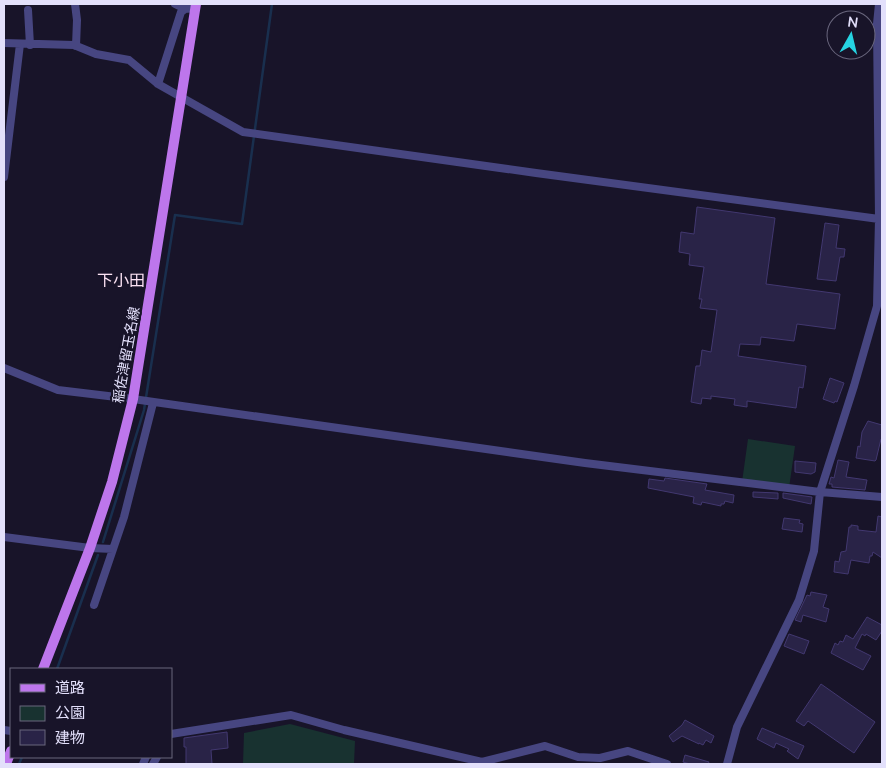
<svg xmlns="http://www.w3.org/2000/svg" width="886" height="768" font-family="Mulish,'Noto Sans JP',sans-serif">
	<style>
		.green { fill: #183230 }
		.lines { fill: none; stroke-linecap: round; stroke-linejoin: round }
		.stream { stroke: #192f4e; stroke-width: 2.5 }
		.building { fill: #292347; stroke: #423870 }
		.minor { stroke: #474681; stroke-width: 8 }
		.major { stroke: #bd76ec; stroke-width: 10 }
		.labels { text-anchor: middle; stroke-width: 4.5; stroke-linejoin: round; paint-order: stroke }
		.street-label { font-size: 14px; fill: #e3e0fb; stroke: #181429 }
		.quarter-label { font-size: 16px; fill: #fbe2f3; stroke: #181429 }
	</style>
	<rect width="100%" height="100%" fill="#181429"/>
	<path class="green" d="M748 439 795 446 789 488 742 482Z
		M290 724 355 741 354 764H243L244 733Z"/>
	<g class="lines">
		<path class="stream" d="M103 542 144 410 175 215 242 224 272 4
			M57 669 98 555
			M19 764 22 757"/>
	</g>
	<path class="building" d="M697 207 775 218 766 284 840 294 835 329 797 324 794 341 761 337 760 345 740 344 738 356 806 366 803 388 799 387 796 408 747 401V407L734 405 735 399 711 396V399L702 398 701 404 691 402 696 366H700L702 350 711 352 717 310 700 308 702 299H699L704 267 689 265 690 254 679 252 681 232 694 234Z
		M825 223 839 225 836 248 845 249 844 257H840L836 281 817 279Z
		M830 378 844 383 837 402 835 401 834 403 823 399Z
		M868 421 882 425V439H881L876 460 875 461 856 458 858 446 860 447 862 432Z
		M838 460 849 462 846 477 867 480 865 490 832 487V484H829L831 477 834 478Z
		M795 461 816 463 815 472 811 474 795 472Z
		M665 478 707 484 705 490 734 495 733 503 725 501 724 504H721V506L702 502 701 505 693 503 694 497 648 488 649 479 664 481Z
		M753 492 778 493V499L753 497Z
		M783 493 812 497 811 504 783 498Z
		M878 516 882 517V558L873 552 872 556H870L869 563 851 560 848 574 834 572 835 561 839 562 841 552 846 551 849 527H851V525L858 526V530L876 532Z
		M784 518 800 520 799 523 803 524 802 532 782 529Z
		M811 592 827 595 823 607 829 609 826 622 803 615 801 622 795 620 807 595 810 596Z
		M867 617 882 625V631L876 640 866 634 865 636 862 634 855 648 871 656 863 670 831 653 835 643 838 645 840 641 843 642 846 635 853 639Z
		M789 634 809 641 804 654 784 646Z
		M821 684 875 722 854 753 808 721 804 726 796 721Z
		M685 720 714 736 711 743 706 740 703 745 699 743V744L682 736 673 742 669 736 682 725Z
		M762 728 804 746 798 759 787 751 789 749 776 743 774 748 757 739Z
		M227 732 228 748 211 750 212 764H186V747H184V738Z
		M685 755 709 762 708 764H690L683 762Z"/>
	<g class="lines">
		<path class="minor" d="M75 4 77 20 76 46
			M175 4 185 9
			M28 10 30 45
			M4 43 74 45 96 54 129 60 158 84 243 132 536 173 879 219
			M158 84 181 12 185 9 195 8
			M4 177 20 44
			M4 368 58 390 133 399 585 463 820 492 882 497
			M4 537 90 548 113 549
			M94 605 124 517 153 403
			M4 730 11 731
			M171 734 291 715 344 730 482 762 545 746 578 757 600 758 628 751 667 764
			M143 764 146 757
			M153 764 157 757
			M727 764 737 727 799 600 814 551 820 492 854 386 877 306 879 219 877 24 879 4"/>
		<path class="major" d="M43 669 90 548 112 482 133 399 196 4
			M6 764 11 751"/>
	</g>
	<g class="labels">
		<g class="street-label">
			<text transform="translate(126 355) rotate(-80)" y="5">稲佐津留玉名線</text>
		</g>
		<g class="quarter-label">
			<text x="121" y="286">下小田</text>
		</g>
	</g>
	<rect width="886" height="768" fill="none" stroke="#e3e0fb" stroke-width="10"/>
	<rect x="10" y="668" width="162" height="90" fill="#181429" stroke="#69667d"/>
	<rect x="20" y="684" width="25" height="8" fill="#bd76ec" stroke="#69667d"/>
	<text x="55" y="693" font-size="15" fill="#e3e0fb">道路</text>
	<rect x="20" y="706" width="25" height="15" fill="#183230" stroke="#69667d"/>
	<text x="55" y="718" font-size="15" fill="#e3e0fb">公園</text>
	<rect x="20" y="730" width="25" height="15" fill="#292347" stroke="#69667d"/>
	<text x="55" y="743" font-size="15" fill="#e3e0fb">建物</text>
	<g transform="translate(851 35) rotate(8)"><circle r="24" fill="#181429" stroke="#69667d"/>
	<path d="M0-4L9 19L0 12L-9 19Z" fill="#26d3e2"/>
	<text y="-8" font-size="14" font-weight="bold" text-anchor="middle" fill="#e3e0fb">N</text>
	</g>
</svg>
